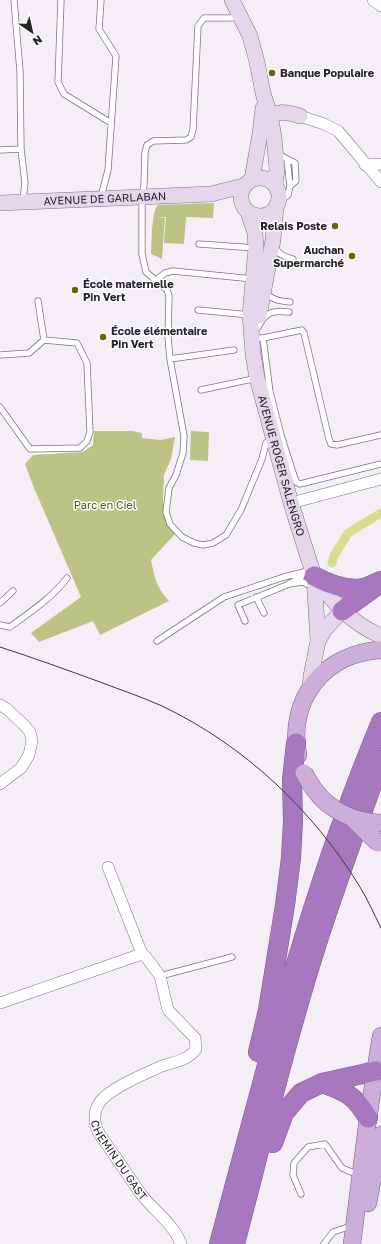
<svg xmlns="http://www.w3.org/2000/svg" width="381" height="1244" font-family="'Golos Text',sans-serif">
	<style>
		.green { fill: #bcc485 }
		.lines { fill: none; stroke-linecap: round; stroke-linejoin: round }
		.canal { stroke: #d4df8d; stroke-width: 9 }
		.lane-casing { stroke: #79747b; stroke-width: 7 }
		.street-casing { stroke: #79747b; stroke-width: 12 }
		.secondary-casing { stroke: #79747b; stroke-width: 16 }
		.primary-casing { stroke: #7a5b8a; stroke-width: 18 }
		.highway-casing { stroke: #7a5b8a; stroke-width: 20 }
		.lane { stroke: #fff; stroke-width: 5.5 }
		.street { stroke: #fff; stroke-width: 11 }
		.secondary { stroke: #e5d6ec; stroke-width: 15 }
		.primary { stroke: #cbaed9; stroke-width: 17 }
		.highway { stroke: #a878bf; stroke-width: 19 }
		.tram { stroke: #3b393c; stroke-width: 1 }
		.primary-bridge-casing { stroke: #7a5b8a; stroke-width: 18; stroke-linecap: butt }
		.primary-bridge { stroke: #cbaed9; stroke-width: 17 }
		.poi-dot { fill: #606708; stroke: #fefefe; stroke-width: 1.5 }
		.labels { text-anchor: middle; stroke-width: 3; stroke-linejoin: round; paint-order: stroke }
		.poi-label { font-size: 11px; font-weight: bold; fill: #262427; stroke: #fefefe; text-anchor: start }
		.street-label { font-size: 11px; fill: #262427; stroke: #fefefe }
		.park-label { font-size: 11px; fill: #51571c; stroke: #fefefe }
	</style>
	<rect width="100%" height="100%" fill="#f4eff7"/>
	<path class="green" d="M214 203 213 218 186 217 184 244 164 243 166 217H157L165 218 162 259 151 254C152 244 151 211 158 205Z
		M94 431H133L142 433V438L161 440 175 437 171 459 164 475 163 500 164 514 168 525 175 534 151 560C155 579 156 586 169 601L100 635 93 621 39 642 31 633 81 597 34 488 25 464 33 455 83 452 93 445Z
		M191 431 209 432 208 461 190 460Z"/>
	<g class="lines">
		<path class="canal" d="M332 563 334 556 348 533 381 513"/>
		<g class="lane-casing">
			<path id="lane" d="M14 0 20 71 21 149 25 183 23 200
				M61 0 58 82 64 94 111 123
				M101 0 99 29 116 56 108 170 101 197
				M239 17 231 18H204L198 26 193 130 191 137 186 140 153 141 147 145 145 152 144 185 142 198V254L146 272 167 290 169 296 168 337 170 359 184 436 183 453 176 475 169 488 166 512 170 524 182 537 194 543 203 545 213 543 226 535 241 510 262 459 266 443 271 439
				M0 150 21 149
				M277 153 287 159 290 186 288 195 278 203
				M287 159 295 163 296 181 290 186
				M199 244 256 248
				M275 246C279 256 284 256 293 259
				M156 280 165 273 173 271 253 279
				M265 293C273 300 279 301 290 302
				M198 310 250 315
				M258 327C266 312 272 310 289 312
				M260 338H263L302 330 304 333 329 439 331 444 337 445 381 435
				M263 338 270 392 281 435 296 482 300 484 381 464
				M0 355 29 353 44 340
				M170 359 234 350
				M201 390 257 378
				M0 407 30 449 80 448 87 441 90 432 87 363 77 343 44 340 38 301
				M304 572 301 577 289 584 303 582 313 587
				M256 597 264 613
				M0 603 13 591
				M245 621 238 605 289 584
				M0 625 10 627C30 612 52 598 67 578
				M157 641 224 597 284 577 304 572 311 568
				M160 976 232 957
				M301 1194 293 1175 294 1163 308 1147 325 1144 342 1168 359 1175
				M324 1244 333 1232 351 1226"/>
		</g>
		<g class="street-casing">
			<g id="street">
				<path d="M373 0 381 6"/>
				<path d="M300 116 324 124 338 131 344 138 381 182"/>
				<path d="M365 165 381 164"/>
				<path d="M291 503 381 479"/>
				<path d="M0 705 7 709 25 726 30 732 32 741 29 755 21 768 0 784"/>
				<path d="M108 867 142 954"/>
				<path id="s1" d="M0 1003 142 954 146 957 160 976 168 1010 195 1038 196 1049C189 1060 174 1062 162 1066 146 1073 105 1090 98 1105 94 1112 94 1122 97 1129 100 1137 107 1144 112 1152 122 1166 131 1180 141 1194 154 1211 173 1223 181 1244"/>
			</g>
		</g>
		<g class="secondary-casing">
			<g id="secondary">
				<path d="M232 0 250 36 257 62 263 93 270 115 274 137 277 169 275 185"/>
				<path d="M263 122C276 110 284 111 300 116"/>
				<circle cx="260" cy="197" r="19"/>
				<path d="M252 179 260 134 263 108"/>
				<path id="s2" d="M0 203 211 194 243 186"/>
				<path id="s3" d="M248 212 255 233 256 248 250 315 253 354 257 378 291 503 314 576 318 641 311 676 310 688"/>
				<path d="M259 316 273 240 276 207"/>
				<path d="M315 577C333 603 351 623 381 636"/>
				<path d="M318 641 325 629 342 611"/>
			</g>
		</g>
		<g class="primary-casing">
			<path id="primary" d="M298 755C288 699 324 653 381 650
				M368 1203 381 1135
				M352 1244 368 1118 381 1036"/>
		</g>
		<g class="highway-casing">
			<path id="highway" d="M314 576C329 584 346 591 363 588 369 587 375 583 381 581
				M342 611 375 587
				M258 1052 268 1010 285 905 291 858 293 821 292 780 296 743
				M322 1083C346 1091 355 1096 368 1118
				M273 1143 284 1113 301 1093 322 1083 376 1071
				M219 1244C249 1133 277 1022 312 912 332 848 355 785 381 722
				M235 1244C262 1141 287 1036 320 934 339 876 360 818 381 760"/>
		</g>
		<use href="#lane" class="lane"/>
		<use href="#street" class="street"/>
		<use href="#secondary" class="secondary"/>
		<use href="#primary" class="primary"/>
		<use href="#highway" class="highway"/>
		<path class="tram" d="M0 647C34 658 67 670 100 682 121 690 142 697 162 706 244 745 313 810 360 887 368 900 374 914 381 928"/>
		<g class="primary-bridge-casing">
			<path id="primary-bridge" d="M304 773C307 778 310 784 314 789 329 811 355 822 381 823
				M352 818 378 843"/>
		</g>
		<use href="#primary-bridge" class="primary-bridge"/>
	</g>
	<g class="poi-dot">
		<circle cx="272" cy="73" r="4"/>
		<circle cx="335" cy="226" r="4"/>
		<circle cx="352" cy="256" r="4"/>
		<circle cx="75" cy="290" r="4"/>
		<circle cx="103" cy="337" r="4"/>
	</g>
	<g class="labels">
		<g class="poi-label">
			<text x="280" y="77">Banque Populaire</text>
			<text x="327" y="230" text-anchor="end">Relais Poste</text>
			<text x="344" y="254" text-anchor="end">Auchan<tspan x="344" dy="13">Supermarché</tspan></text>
			<text x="83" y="288">École maternelle<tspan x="83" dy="13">Pin Vert</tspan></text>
			<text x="111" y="335">École élémentaire<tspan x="111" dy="13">Pin Vert</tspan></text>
		</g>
		<g class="street-label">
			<text dy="4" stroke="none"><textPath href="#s2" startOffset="105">AVENUE DE GARLABAN</textPath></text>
			<text dy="4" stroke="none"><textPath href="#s3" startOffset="259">AVENUE ROGER SALENGRO</textPath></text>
			<text dy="4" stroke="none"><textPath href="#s1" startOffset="441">CHEMIN DU GAST</textPath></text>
		</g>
		<g class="park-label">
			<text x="105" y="509">Parc en Ciel</text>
		</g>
	</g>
	<g transform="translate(32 32) rotate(146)" stroke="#fefefe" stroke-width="3" paint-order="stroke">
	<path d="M0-3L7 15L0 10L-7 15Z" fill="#262427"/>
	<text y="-6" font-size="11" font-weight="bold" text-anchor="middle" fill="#262427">N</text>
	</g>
</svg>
